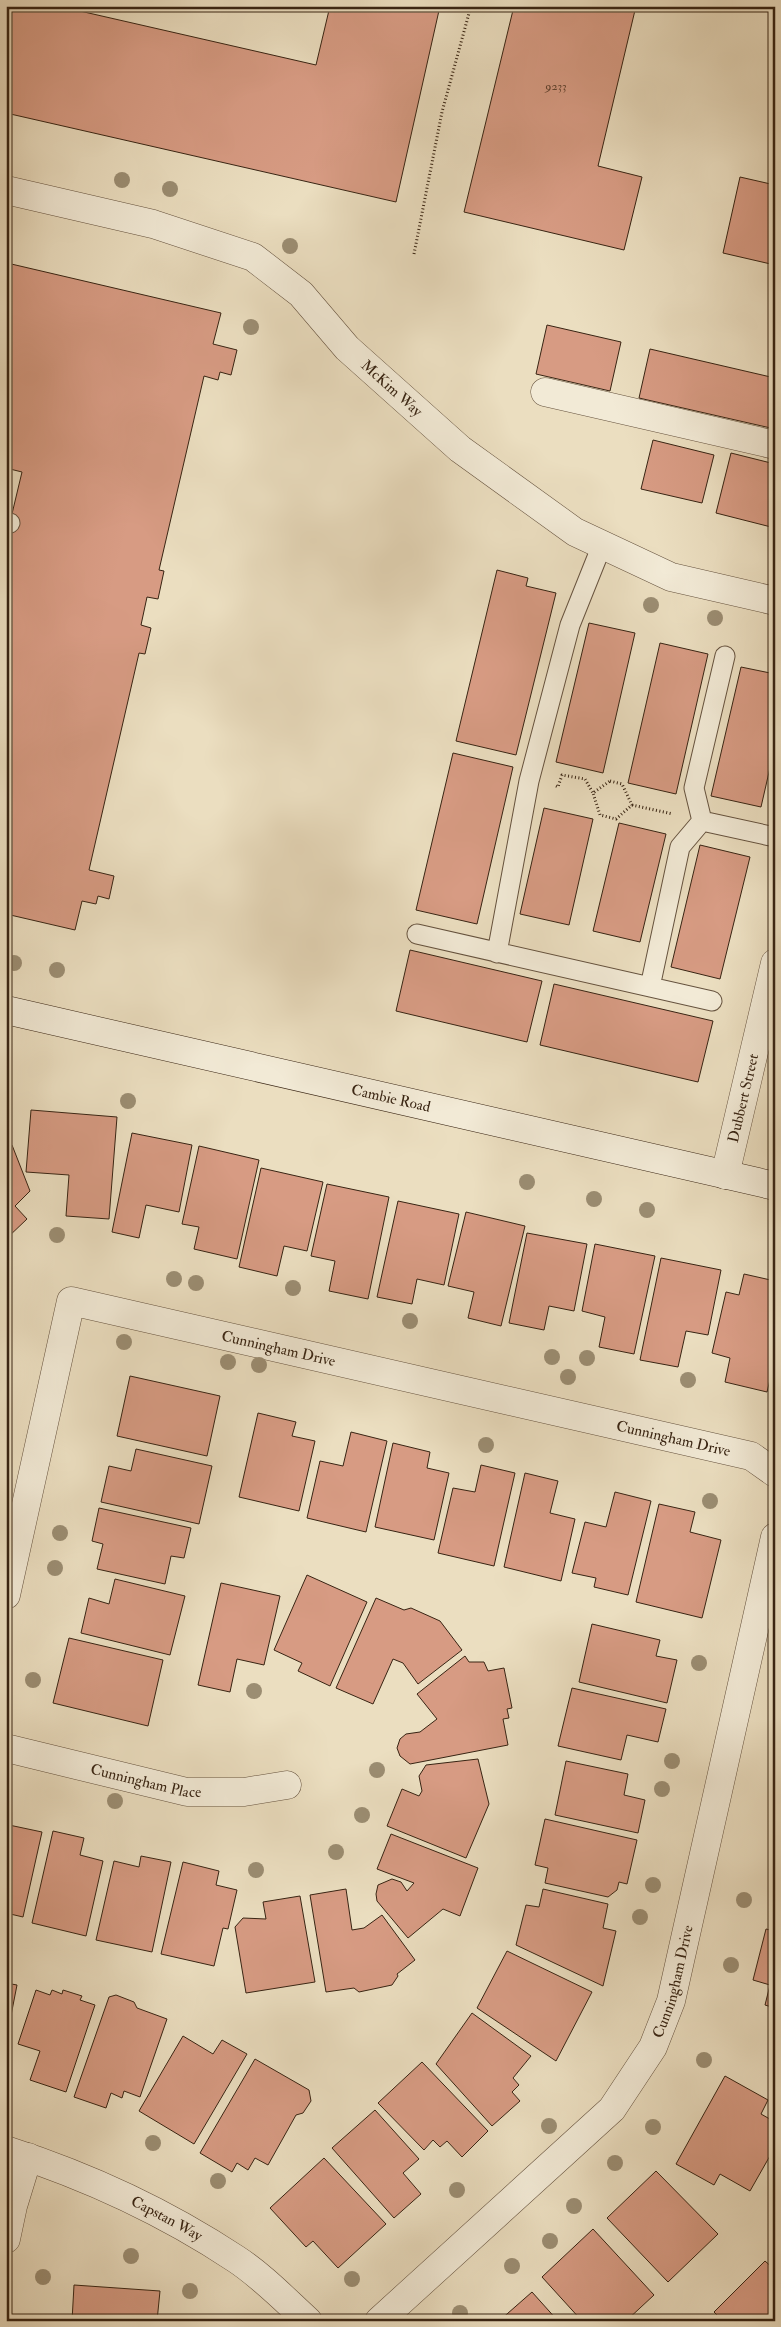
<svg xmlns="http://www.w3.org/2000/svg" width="781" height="2327" font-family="'IM FELL Double Pica',serif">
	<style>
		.building { fill: #d79b83; stroke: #382413 }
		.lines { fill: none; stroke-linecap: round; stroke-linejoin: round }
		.service-casing { stroke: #65523e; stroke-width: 21 }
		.minor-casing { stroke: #65523e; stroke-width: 29 }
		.secondary-casing { stroke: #382413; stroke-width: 29 }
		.path { stroke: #382413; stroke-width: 3; stroke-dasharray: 1 2.5; stroke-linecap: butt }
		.service { stroke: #f2ead6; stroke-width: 19 }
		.minor { stroke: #f2ead6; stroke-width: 28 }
		.secondary { stroke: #f2ead6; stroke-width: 28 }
		.tree { fill: #9b8d72 }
		.labels { text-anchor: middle; stroke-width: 4; stroke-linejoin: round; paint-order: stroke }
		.number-label { font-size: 12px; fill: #60422f }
		.street-label { font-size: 15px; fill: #382413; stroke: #f2ead6 }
	</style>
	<rect width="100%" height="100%" fill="#ebdec0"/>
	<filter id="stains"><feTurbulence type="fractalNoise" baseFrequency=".004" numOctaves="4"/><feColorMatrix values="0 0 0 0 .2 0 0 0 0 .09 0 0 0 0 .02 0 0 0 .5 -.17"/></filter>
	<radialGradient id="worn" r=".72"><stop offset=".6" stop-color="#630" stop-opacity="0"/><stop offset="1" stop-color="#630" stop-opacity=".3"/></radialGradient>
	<path class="building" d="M6 6H58L316 65 330 6H440L396 202 6 113Z
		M514 6H636L598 166 642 177 624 250 464 212Z
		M740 177 775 185V265L723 253Z
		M7 263 221 313 213 344 237 350 231 375 220 372 218 380 204 376 159 570 164 571 158 599 147 597 141 625 151 628 145 654 139 653 89 870 114 876 109 899 98 896 96 904 82 901 75 930 6 914V539L22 472 6 468Z
		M547 325 621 342 610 391 536 374Z
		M650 349 775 378V429L639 398Z
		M653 440 714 455 702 503 641 489Z
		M731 453 775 464V528L716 513Z
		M497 570 528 578 526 586 556 593 516 755 456 741Z
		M589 623 635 633 603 773 556 762Z
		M660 643 708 654 676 794 628 783Z
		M741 667 775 674V746L761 807 711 796Z
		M453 753 513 767 477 924 416 910Z
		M544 808 593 819 569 925 520 914Z
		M619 823 666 834 640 942 593 931Z
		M700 845 750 857 720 979 671 967Z
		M410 950 542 981 527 1042 396 1011Z
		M554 984 713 1021 698 1082 540 1045Z
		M31 1110 117 1117 109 1219 66 1216 69 1175 26 1172Z
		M132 1133 192 1145 179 1212 146 1205 139 1238 112 1232Z
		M12 1145 30 1191 15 1206 27 1219 6 1239V1148Z
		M199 1146 259 1160 237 1259 194 1249 199 1227 182 1224Z
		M261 1168 323 1182 307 1251 284 1246 277 1276 239 1267Z
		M327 1184 389 1197 368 1299 329 1291 335 1261 311 1256Z
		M398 1201 459 1214 444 1285 417 1279 412 1304 377 1297Z
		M466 1212 525 1226 501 1326 468 1318 474 1292 448 1286Z
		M527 1233 587 1244 574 1311 549 1306 544 1330 509 1323Z
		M595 1244 655 1256 634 1354 599 1347 605 1317 582 1311Z
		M661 1258 721 1270 708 1335 686 1331 678 1367 640 1360Z
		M744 1274 775 1281V1359L767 1392 725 1382 730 1358 712 1353 726 1292 739 1295Z
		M130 1376 220 1396 207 1456 117 1436Z
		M258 1413 296 1422 292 1436 315 1441 299 1511 239 1497Z
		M351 1432 387 1441 366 1532 307 1518 320 1461 343 1466Z
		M393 1443 430 1452 427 1468 449 1473 434 1540 375 1527Z
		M136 1449 212 1466 199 1524 101 1502 109 1466 131 1471Z
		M481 1465 515 1473 494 1566 438 1553 453 1488 475 1492Z
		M525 1473 558 1481 550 1513 575 1519 561 1581 504 1567Z
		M615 1492 651 1501 628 1595 594 1587 596 1578 572 1573 585 1522 606 1527Z
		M659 1504 695 1512 690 1532 721 1540 702 1618 636 1602Z
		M99 1508 191 1528 184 1558 171 1556 165 1584 97 1569 103 1544 92 1541Z
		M307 1575 367 1602 330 1686 298 1671 302 1663 274 1650Z
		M115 1579 185 1596 170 1655 81 1633 89 1598 109 1604Z
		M221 1583 280 1596 264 1665 237 1659 230 1692 198 1685Z
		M376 1598 404 1610 411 1608 440 1621 462 1650 418 1684 403 1663 393 1659 373 1704 336 1688Z
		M592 1624 660 1640 656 1656 677 1660 667 1703 579 1682Z
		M69 1638 163 1660 148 1726 53 1703Z
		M465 1656 469 1662H484L488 1671 504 1668 512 1708 507 1709 509 1718 503 1719 508 1745 410 1764 400 1756 397 1748 400 1739 406 1734 420 1732 437 1719 417 1694Z
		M572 1688 666 1709 658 1742 627 1735 621 1760 558 1746Z
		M478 1759 489 1804 466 1858 387 1826 402 1789 419 1796 422 1791 419 1776 426 1765Z
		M566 1761 628 1774 624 1795 645 1800 638 1833 555 1815Z
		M545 1819 637 1840 627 1884 619 1882 617 1890 608 1897 545 1883 548 1868 535 1865Z
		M9 1825 42 1832 23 1917 6 1913V1835Z
		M53 1831 84 1838 80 1855 103 1861 86 1936 32 1923Z
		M391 1834 478 1868 460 1916 443 1909 408 1938 377 1901 376 1894 378 1885 392 1879 401 1882 407 1891 414 1883 377 1869Z
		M141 1856 171 1862 152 1952 96 1940 114 1861 139 1867Z
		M183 1862 219 1871 216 1885 237 1890 228 1929 223 1928 214 1966 161 1954Z
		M346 1889 352 1930 364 1928 382 1915 415 1960 397 1974 398 1976 392 1985 359 1992 354 1988 326 1992 310 1895Z
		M543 1889 608 1904 603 1928 616 1931 603 1986 516 1945 526 1905 539 1907Z
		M300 1896 315 1982 246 1993 235 1927 243 1918 266 1919 263 1902Z
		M766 1929 775 1931V2008L765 2005 770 1985 753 1980Z
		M507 1951 592 1992 556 2061 477 2008Z
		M6 1983 17 1985 6 2041Z
		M36 1990 50 1995 52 1990 62 1994 63 1990 82 1996 80 2000 95 2005 66 2092 30 2080 40 2051 18 2044Z
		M116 1995 134 2002 137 2008 167 2019 140 2097 124 2091 122 2098 111 2093 106 2108 74 2097 109 1997Z
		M472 2013 531 2056 513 2078 519 2085 512 2092 520 2101 492 2126 436 2064Z
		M183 2036 213 2054 222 2040 247 2054 194 2144 139 2111Z
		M255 2059 309 2090 311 2101 303 2113 296 2115 268 2165 255 2158 248 2170 237 2163 232 2172 200 2153Z
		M422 2062 488 2131 462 2157 447 2141 440 2147 433 2140 424 2150 378 2103Z
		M725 2076 768 2100 761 2114 775 2122V2147L750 2191 720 2174 714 2185 676 2164Z
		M375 2110 419 2159 403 2173 421 2194 394 2218 332 2148Z
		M324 2158 386 2224 338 2268 313 2241 306 2247 270 2208Z
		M656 2171 718 2234 668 2282 607 2218Z
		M593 2229 654 2295 626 2321H582L542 2277Z
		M775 2238V2250L769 2244Z
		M765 2261 775 2270V2321H723L714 2312Z
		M74 2285 160 2291 157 2321H72Z
		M532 2292 558 2321H499Z"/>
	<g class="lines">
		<g class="service-casing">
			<path id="service" d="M6 522 10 523
				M702 821 775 837
				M417 934 712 1001
				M497 953 529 781 570 625 602 545
				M650 987 680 847 702 821 694 788 725 656"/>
		</g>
		<g class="minor-casing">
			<g id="minor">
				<path id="s1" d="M6 190 153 224 253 257 301 294 347 348 460 449 575 532 671 577 775 601"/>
				<path d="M545 392 775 445"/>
				<path id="s2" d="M725 1175 775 963"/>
				<path id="s3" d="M6 1595 71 1301 751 1456 775 1473"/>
				<path id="s4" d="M6 1748 187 1792H244L287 1785"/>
				<path id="s5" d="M6 2150C87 2176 165 2212 236 2259 262 2276 285 2300 308 2321"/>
				<path d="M6 2239 13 2206 28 2157"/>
				<path id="s6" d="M379 2321 612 2109 653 2047 671 2001 775 1537"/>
			</g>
		</g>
		<g class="secondary-casing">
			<g id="secondary">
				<path id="s7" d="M6 1010 775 1186"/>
			</g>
		</g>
		<path class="path" d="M414 254 442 112 471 6
			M610 781 622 784 632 805 616 819 600 815 593 793Z
			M556 786 558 787 562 775 585 779 593 793
			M632 805 673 814"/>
		<use href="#service" class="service"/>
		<use href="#minor" class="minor"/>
		<use href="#secondary" class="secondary"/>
	</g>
	<g class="tree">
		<circle cx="122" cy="180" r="8"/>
		<circle cx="170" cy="189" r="8"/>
		<circle cx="290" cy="246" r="8"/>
		<circle cx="251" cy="327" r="8"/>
		<circle cx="651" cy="605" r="8"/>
		<circle cx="715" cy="618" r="8"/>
		<circle cx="14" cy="963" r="8"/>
		<circle cx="57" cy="970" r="8"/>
		<circle cx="128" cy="1101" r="8"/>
		<circle cx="527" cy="1182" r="8"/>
		<circle cx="594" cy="1199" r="8"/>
		<circle cx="647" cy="1210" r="8"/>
		<circle cx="57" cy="1235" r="8"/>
		<circle cx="174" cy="1279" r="8"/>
		<circle cx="196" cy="1283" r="8"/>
		<circle cx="293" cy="1288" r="8"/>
		<circle cx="410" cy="1321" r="8"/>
		<circle cx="124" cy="1342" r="8"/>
		<circle cx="552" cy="1357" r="8"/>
		<circle cx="587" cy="1358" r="8"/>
		<circle cx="228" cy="1362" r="8"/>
		<circle cx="259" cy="1365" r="8"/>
		<circle cx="568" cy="1377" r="8"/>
		<circle cx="688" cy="1380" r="8"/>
		<circle cx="486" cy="1445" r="8"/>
		<circle cx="710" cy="1501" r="8"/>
		<circle cx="60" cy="1533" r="8"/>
		<circle cx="55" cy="1568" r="8"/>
		<circle cx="699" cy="1663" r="8"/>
		<circle cx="33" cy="1680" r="8"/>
		<circle cx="254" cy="1691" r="8"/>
		<circle cx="672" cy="1761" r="8"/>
		<circle cx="377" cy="1770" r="8"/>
		<circle cx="662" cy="1789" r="8"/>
		<circle cx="115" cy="1801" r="8"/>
		<circle cx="362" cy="1815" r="8"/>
		<circle cx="336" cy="1852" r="8"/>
		<circle cx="256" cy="1870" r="8"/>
		<circle cx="653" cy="1885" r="8"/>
		<circle cx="744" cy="1900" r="8"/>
		<circle cx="640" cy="1917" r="8"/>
		<circle cx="731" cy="1965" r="8"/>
		<circle cx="704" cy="2060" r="8"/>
		<circle cx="549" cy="2126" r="8"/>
		<circle cx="653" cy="2127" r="8"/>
		<circle cx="153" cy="2143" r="8"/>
		<circle cx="615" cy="2163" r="8"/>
		<circle cx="218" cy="2181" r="8"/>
		<circle cx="457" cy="2190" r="8"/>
		<circle cx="574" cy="2206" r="8"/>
		<circle cx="550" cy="2241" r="8"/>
		<circle cx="131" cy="2256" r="8"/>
		<circle cx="512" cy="2266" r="8"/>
		<circle cx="43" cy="2277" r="8"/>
		<circle cx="352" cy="2279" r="8"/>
		<circle cx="190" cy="2291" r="8"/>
		<circle cx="460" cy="2313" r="8"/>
	</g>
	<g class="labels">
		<g class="number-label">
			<text x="556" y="90">9233</text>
		</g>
		<g class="street-label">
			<text dy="5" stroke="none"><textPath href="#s1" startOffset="448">McKim Way</textPath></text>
			<text dy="5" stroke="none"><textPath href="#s7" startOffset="395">Cambie Road</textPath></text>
			<text dy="5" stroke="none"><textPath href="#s2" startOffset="79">Dubbert Street</textPath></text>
			<text dy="5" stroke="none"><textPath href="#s3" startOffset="514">Cunningham Drive</textPath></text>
			<text dy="5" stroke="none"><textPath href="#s3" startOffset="919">Cunningham Drive</textPath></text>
			<text dy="5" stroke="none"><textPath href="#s4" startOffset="144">Cunningham Place</textPath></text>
			<text dy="5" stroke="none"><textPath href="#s6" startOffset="458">Cunningham Drive</textPath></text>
			<text dy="5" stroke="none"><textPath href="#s5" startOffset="175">Capstan Way</textPath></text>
		</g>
	</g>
	<rect width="781" height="2327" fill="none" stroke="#ebdec0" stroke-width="25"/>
	<rect x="8" y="8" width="766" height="2312" fill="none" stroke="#382413" stroke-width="2.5"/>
	<rect x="12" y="12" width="756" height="2302" fill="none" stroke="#382413"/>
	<rect width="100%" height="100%" filter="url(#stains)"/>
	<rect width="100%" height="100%" fill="url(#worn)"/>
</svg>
